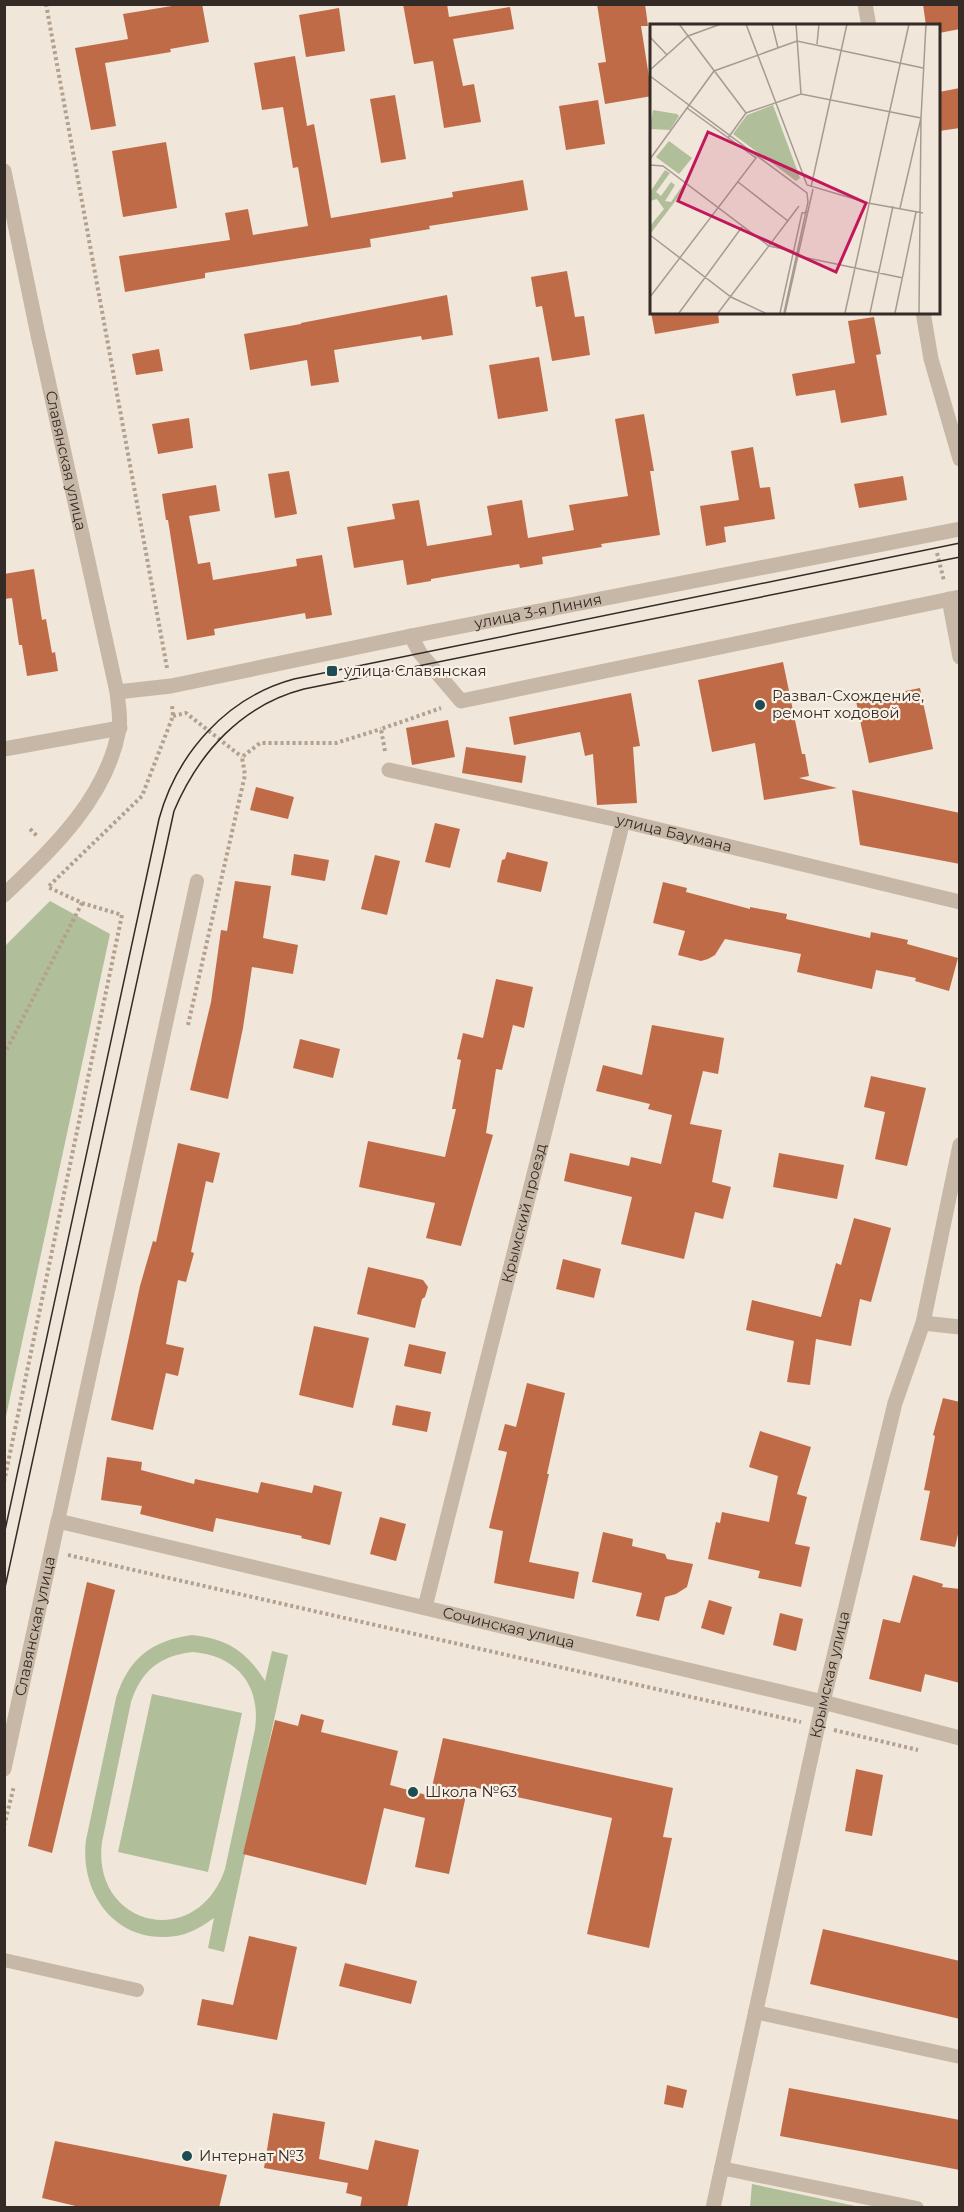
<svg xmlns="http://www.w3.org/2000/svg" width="964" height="2212" font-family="Montserrat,sans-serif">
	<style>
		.green { fill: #b0be9a; fill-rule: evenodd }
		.building { fill: #c06b47 }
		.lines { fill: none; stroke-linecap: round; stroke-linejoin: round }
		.path { stroke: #b3a190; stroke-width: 4; stroke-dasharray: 3 3; stroke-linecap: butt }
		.service { stroke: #c7b7a6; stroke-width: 14 }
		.minor { stroke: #c7b7a6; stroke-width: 15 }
		.tertiary { stroke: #c7b7a6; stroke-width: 15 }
		.tram { stroke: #342b27; stroke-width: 1.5 }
		.poi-dot { fill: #1e4c53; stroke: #f8f0e5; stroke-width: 2 }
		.labels { text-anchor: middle; stroke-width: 4.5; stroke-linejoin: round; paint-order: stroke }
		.street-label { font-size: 15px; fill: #342b27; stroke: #f8f0e5 }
		.poi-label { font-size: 15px; fill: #342b27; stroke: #f8f0e5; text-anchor: start }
		.inset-road { fill: none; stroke: #a59b92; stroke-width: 1.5 }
		.view { fill: #c2185b; fill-opacity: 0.15; stroke: #c2185b; stroke-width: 3 }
		.inset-edge { fill: none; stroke: #342b27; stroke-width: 3 }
	</style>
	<rect width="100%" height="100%" fill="#f0e6d9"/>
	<path class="green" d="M50 901 110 934 5 1421V946Z
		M192 1635C228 1639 246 1651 265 1681L272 1651 288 1655 224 1952 208 1948 214 1918C204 1925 193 1932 181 1935 120 1948 79 1897 86 1840L116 1698C129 1658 151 1641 192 1635ZM193 1652C237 1656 261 1685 255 1729L225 1869C197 1952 91 1927 102 1842L131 1702C142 1670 159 1656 193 1652Z
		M152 1694 242 1713 208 1872 118 1852Z
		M752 2184 860 2207H750Z"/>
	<path class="building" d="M184 4H202L209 42 170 49 171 52 105 63 116 126 91 130 75 48 128 39 123 14Z
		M403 4H447L449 17 510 7 514 29 453 39 463 86 474 84 481 122 444 128 433 61 414 64Z
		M597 4H645L648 26H641L652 96 605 104 598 63 606 62Z
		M923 4H960V29L939 33V26H926Z
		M339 8 345 51 306 57 299 15Z
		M295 56 307 126 314 124 331 218 453 197 452 192 523 180 528 210 429 226 430 229 370 239 371 247 205 273V278L125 292 119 256 230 240 225 213 248 209 253 235 308 226 298 167 293 168 283 107 262 110 254 63Z
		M960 88V128L939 131V92Z
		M395 95 406 159 381 163 370 99Z
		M598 100 605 144 566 150 559 106Z
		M166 142 177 208 123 217 112 151Z
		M567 271 575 317 584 316 590 355 552 361 542 306 536 307 531 277Z
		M447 295 453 335 422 340 421 336 334 350 339 382 311 386 307 360 250 370 244 334 301 324V323Z
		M651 312H718L719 323 655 334Z
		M874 317 881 354 876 355 887 415 841 423 835 390 796 396 792 374 855 363 848 321Z
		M159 349 163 371 136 375 132 354Z
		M539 357 548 411 498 419 489 365Z
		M644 414 654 471H650L660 535 601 544 602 547 542 557 543 564 520 568 519 564 431 579V581L407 585 403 560 354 568 347 527 395 519 392 504 419 500 427 546 492 535 487 506 522 500 528 538 574 530 569 505 628 496 615 419Z
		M189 418 193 448 158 454 152 424Z
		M753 447 760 488 770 487 775 519 724 527 726 542 706 546 700 506 739 500 731 451Z
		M289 471 297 514 275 518 268 474Z
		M903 476 907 500 859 508 854 484Z
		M216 485 220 511 189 516 198 564 210 562 213 580 297 566 296 559 322 555 332 615 306 619 305 613 214 629 215 635 187 640 168 520H166L162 494Z
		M34 569 42 620 46 619 52 653 55 652 58 671 27 676 22 645H19L12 598 4 599V574Z
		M783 662 802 754H805L809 776 799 778 837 788 764 800 755 743 712 752 698 680Z
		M920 688 933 749 869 763 856 701Z
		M631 693 640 746 633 747 637 803 597 805 593 754 585 756 580 732 514 745 509 717Z
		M448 720 455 757 412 765 406 728Z
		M466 747 526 756 522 783 462 773Z
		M256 787 294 797 288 819 250 810Z
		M852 790 960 813V864L860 845Z
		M435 823 460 829 450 868 425 862Z
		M507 852 548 862 541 892 497 882 502 860 505 859Z
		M294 854 329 860 325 881 291 875Z
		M375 855 400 861 387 915 361 909Z
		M235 881 271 886 263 938 298 945 293 974 252 967 243 1028 228 1099 190 1090 211 1002 221 930 227 931Z
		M663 882 687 888 686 892 750 909V907L787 914 786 919 870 938 871 932 908 940 907 944 958 958 949 991 915 981 916 978 876 970 872 989 797 972 801 954 725 939 715 955 708 959 701 961 678 955 685 931 653 923Z
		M496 979 533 987 524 1028 513 1025 502 1070 496 1069 486 1133 493 1135 461 1246 426 1238 435 1203 359 1187 368 1141 445 1157 456 1109H452L461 1060 457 1059 463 1033 483 1038Z
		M652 1025 724 1038 718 1074 703 1071 690 1124 722 1130 712 1182 731 1187 723 1219 695 1212 684 1259 621 1244 632 1197 564 1181 570 1153 629 1166 631 1157 661 1164 672 1115 648 1109 650 1104 596 1091 603 1065 642 1075Z
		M300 1039 340 1049 333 1078 293 1068Z
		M871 1076 926 1088 907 1166 875 1159 885 1112 864 1107Z
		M178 1143 220 1153 213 1183 206 1181 191 1252 194 1253 186 1282 178 1280 166 1344 184 1348 178 1376 166 1373 153 1430 111 1420 140 1286 153 1241 156 1242Z
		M779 1153 844 1165 837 1199 773 1187Z
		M854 1218 891 1228 871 1302 860 1299 851 1346 816 1339 810 1385 787 1382 794 1341 746 1330 752 1300 821 1317 836 1263 841 1265Z
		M563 1259 601 1269 594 1298 556 1289Z
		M368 1267 423 1280 428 1287 425 1297 422 1299 415 1328 357 1314Z
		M314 1326 369 1338 353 1408 299 1395Z
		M409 1344 446 1352 441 1374 404 1366Z
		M527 1383 565 1393 547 1474H549L529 1562 579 1572 574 1599 494 1583 503 1531 489 1528 507 1452 498 1450 505 1424 516 1427Z
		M943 1398 960 1402V1526L955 1547 920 1540 930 1491 924 1490 935 1436 933 1435Z
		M396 1405 431 1412 427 1432 392 1425Z
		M760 1431 811 1447 797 1494 807 1497 795 1544 810 1547 801 1587 758 1578 760 1571 708 1559 716 1522 720 1523 722 1512 769 1522 778 1476 749 1467Z
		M107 1457 142 1462 141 1470 194 1484 195 1479 258 1493 261 1482 312 1493 314 1485 342 1492 330 1545 301 1538 302 1536 216 1518 213 1532 140 1514 142 1506 101 1500Z
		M380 1517 406 1524 396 1561 370 1554Z
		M603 1532 633 1539 632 1546 665 1554 667 1559 693 1564 687 1587 676 1594 665 1597 659 1621 636 1616 642 1593 592 1582Z
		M913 1575 943 1584 942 1587 960 1589V1683L925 1674 921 1692 869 1679 883 1619 900 1623Z
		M87 1582 115 1590 52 1853 28 1846Z
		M709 1600 732 1607 724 1635 701 1628Z
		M780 1613 803 1619 796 1651 773 1645Z
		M301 1714 324 1720 321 1732 398 1751 390 1785 430 1796 443 1738 673 1788 663 1837 672 1838 649 1948 587 1934 612 1818 468 1786 449 1874 415 1867 425 1818 384 1808 366 1885 243 1854 275 1720 298 1726Z
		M856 1769 883 1775 872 1836 845 1831Z
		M823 1929 960 1961V2019L810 1984Z
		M249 1936 297 1947 277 2040 197 2025 202 1999 233 2005Z
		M345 1963 417 1981 411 2004 339 1986Z
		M667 2085 687 2090 683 2108 664 2104Z
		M789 2088 960 2120V2170L780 2136Z
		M273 2113 325 2122 319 2159 368 2170 375 2140 419 2150 407 2208H360L362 2197 346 2193 348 2183 264 2168Z
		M55 2141 227 2175 219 2208H84L42 2198Z"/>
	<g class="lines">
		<path class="path" d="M46 4 167 668
			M937 553 944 581
			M173 716 186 713 242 757
			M385 751 381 729 441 708
			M30 829 38 837
			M188 1025 245 775 242 757 260 743H336L381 729
			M4 1055 82 903
			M4 1482 122 915 82 903 48 887 142 796 173 716 172 705
			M68 1555 801 1722
			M834 1730 918 1750
			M4 1826 14 1786"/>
		<path class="service" d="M58 1521 197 881
			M4 1960 137 1990
			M755 2012 960 2057
			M721 2168 917 2208"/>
		<g class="minor">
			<path d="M865 4 869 26"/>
			<path d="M923 312 931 359 960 459"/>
			<path d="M949 599 960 657"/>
			<path d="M411 636 420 653 461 701 960 597"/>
			<path id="s1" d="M117 692 171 686 411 636 960 529"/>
			<path d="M4 749 120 728"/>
			<path id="s2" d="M389 770 623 821 960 902"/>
			<path d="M923 1323 960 1327"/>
			<path id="s3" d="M425 1607 623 821"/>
			<path id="s4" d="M713 2208 823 1702 895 1403 923 1323 960 1145"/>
		</g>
		<g class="tertiary">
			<path id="s5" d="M4 171 38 335 117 692C118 704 121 718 119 729 107 798 52 849 4 895"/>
			<path id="s6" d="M4 1769 58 1521 823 1702 960 1738"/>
		</g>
		<path class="tram" d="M4 1535 159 819C177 753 227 697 294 679L960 543
			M4 1592 174 811C199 752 242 705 304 689L960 557"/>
	</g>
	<g class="poi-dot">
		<rect x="326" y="665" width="12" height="12" rx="3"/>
		<circle cx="760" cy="705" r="6"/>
		<circle cx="413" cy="1792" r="6"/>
		<circle cx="187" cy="2156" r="6"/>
	</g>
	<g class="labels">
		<g class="street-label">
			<text dy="5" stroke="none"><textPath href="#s5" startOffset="296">Славянская улица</textPath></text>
			<text dy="5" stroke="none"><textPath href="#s1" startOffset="429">улица 3-я Линия</textPath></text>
			<text dy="5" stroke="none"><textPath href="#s2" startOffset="292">улица Баумана</textPath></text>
			<text dy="5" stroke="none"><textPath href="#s3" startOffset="406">Крымский проезд</textPath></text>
			<text dy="5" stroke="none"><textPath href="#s6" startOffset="146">Славянская улица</textPath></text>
			<text dy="5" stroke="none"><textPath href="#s6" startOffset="717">Сочинская улица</textPath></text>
			<text dy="5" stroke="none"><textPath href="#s4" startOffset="546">Крымская улица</textPath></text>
		</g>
		<g class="poi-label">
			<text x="344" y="676">улица Славянская</text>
			<text x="772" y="701">Развал-Схождение,<tspan x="772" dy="17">ремонт ходовой</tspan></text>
			<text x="425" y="1797">Школа №63</text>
			<text x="199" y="2161">Интернат №3</text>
		</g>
	</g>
	<g transform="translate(650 24)">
		<rect width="290" height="290" fill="#f0e6d9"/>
		<path d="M123 81 150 154 146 157 83 110 97 91ZM3 86 27 90 29 92 20 106 0 105ZM19 117 42 134 29 150 6 133ZM15 146 20 149 6 168 11 172 21 158 25 161 15 177 21 178 33 161 36 163 1 209 0 202 14 185 7 175 0 177V168Z" fill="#b0be9a"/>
		<path class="inset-road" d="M29 0 96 89M96 0 157 161 218 179 273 189M122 0 128 24M146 0 151 70M0 13 17 31M167 20 169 0M0 46 38 12 71 0M0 52 157 169 158 178 134 289M78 114 96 89 151 70 271 94M0 135 64 47 147 17 273 44M0 141 13 142 119 222 143 227M88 158 138 197M161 163 197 0M250 184 271 94 276 0M0 211 81 273 115 289M148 232 253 254M0 273 106 134 37 84M29 289 92 203M68 289 149 182M130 289 152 189 158 188M135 289 163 165M195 289 259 0M220 289 243 182M245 289 266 188M269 289 271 94"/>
		<path class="view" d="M58 108 216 179 186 248 28 177Z"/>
		<rect width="290" height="290" class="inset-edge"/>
	</g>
	<rect width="964" height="2212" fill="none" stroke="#342b27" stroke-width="12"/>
</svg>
